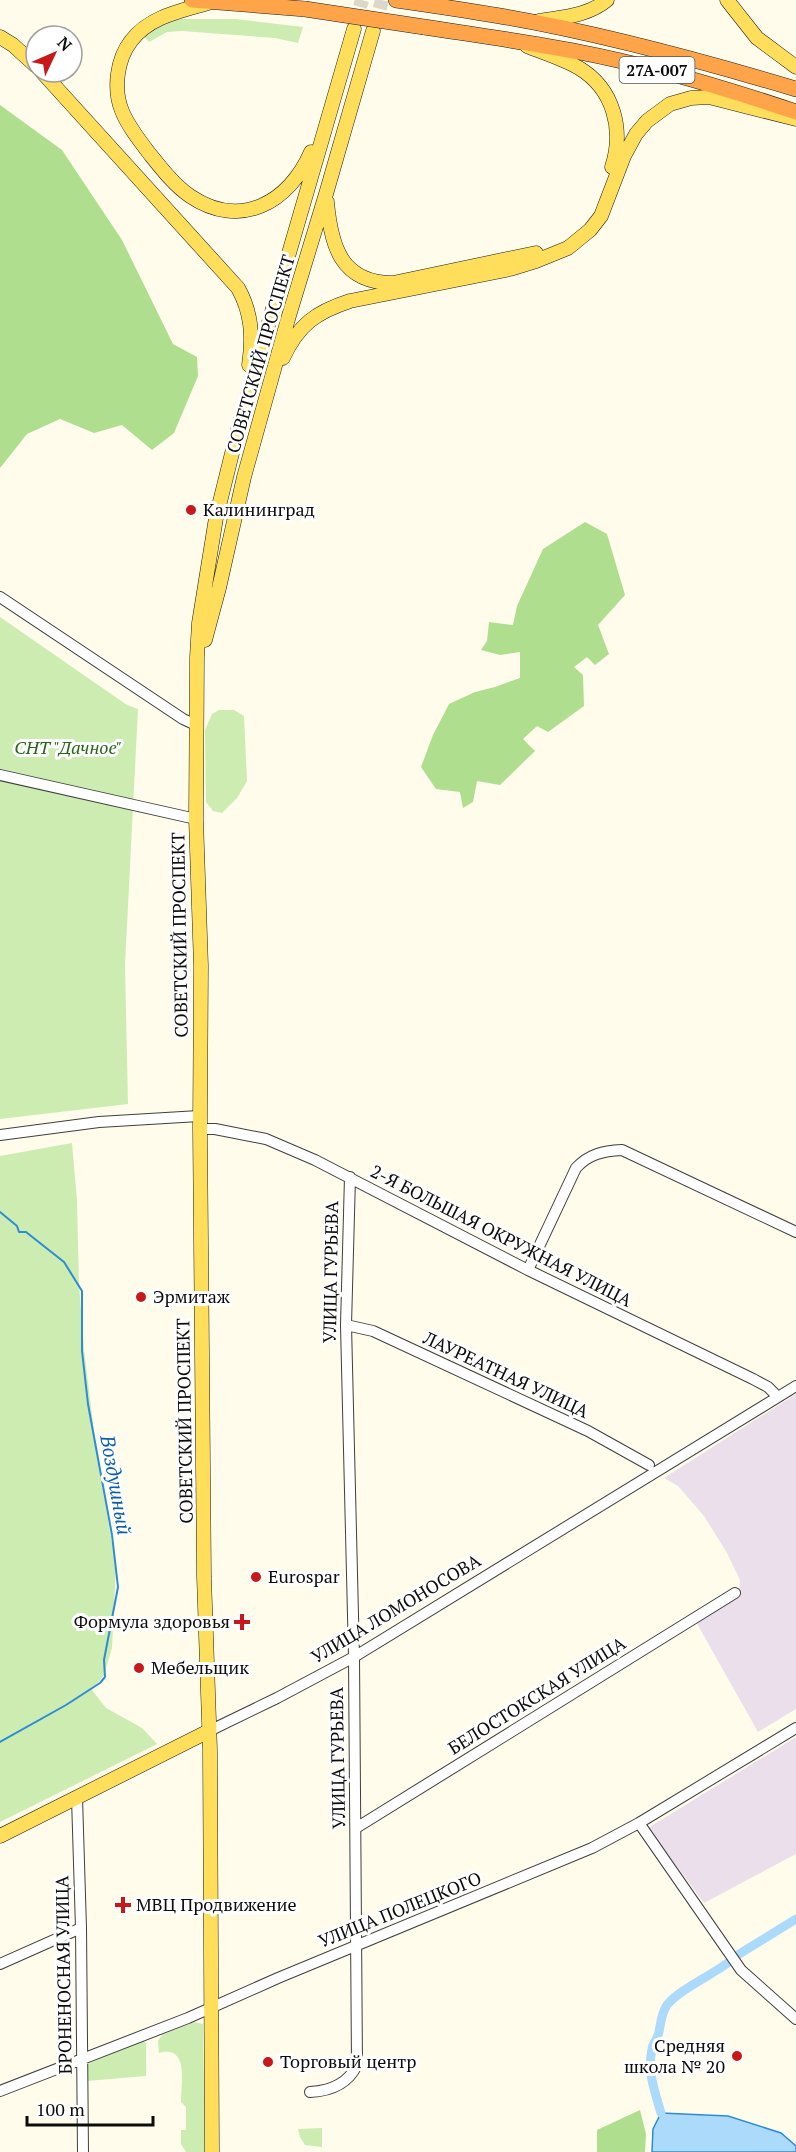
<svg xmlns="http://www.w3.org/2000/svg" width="796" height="2152" font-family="'PT Serif',serif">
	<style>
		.industrial { fill: #ebdfec }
		.green { fill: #cdecb1 }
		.forest { fill: #b0de8f }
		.water { fill: #abdafb; stroke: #2c8cd8; stroke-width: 1.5 }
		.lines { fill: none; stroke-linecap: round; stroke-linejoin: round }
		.stream { stroke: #2c8cd8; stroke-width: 2 }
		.canal { stroke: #abdafb; stroke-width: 9 }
		.major-tunnel { stroke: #dbd8ca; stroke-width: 14; stroke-dasharray: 14 7; stroke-linecap: butt }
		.minor-casing { stroke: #3f3f3f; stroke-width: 12 }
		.major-casing { stroke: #1d1d1d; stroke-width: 15 }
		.highway-casing { stroke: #1d1d1d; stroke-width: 16 }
		.minor { stroke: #fff; stroke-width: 10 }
		.major { stroke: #ffde5b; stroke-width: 14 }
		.highway { stroke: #ffa449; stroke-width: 15 }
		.highway-bridge-casing { stroke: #1d1d1d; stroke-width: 16; stroke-linecap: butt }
		.highway-bridge { stroke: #ffa449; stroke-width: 15 }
		.poi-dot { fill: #c7191a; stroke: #fff; stroke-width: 2 }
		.labels { text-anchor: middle; stroke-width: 6; stroke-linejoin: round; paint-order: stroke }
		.shield { fill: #fff; stroke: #555; stroke-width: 1.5 }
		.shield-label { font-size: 16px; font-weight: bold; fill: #0c0c0c }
		.street-label { font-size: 18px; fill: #0c0c0c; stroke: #fff }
		.poi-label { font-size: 18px; fill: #0c0c0c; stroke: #fff; text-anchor: start }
		.park-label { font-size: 18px; font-style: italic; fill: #256818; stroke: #fff }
		.water-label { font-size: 20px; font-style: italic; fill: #0c5da7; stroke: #fff }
	</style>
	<rect width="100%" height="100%" fill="#fffceb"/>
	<path class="industrial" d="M796 1394V1709L758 1732 695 1620 739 1592 740 1580 727 1553 704 1516 678 1486 664 1478Z
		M796 1737V1854L704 1903 648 1828Z"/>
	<path class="green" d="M181 19H236L303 27 298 43 275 38 182 31 167 32 149 42 142 34 160 23Z
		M0 617 127 705 138 709 125 965 128 1104 0 1119Z
		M219 710H234L244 716 247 781 237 798 222 813 213 811 206 802 205 730 212 714Z
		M72 1143 77 1200 79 1285 84 1349 96 1449 116 1567 112 1648 104 1675 92 1690 106 1708 142 1728 157 1744 0 1822V1156Z
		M194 2022 203 2024 205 2152H186L181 2144V2130H186V2107L181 2102C181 2081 189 2045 159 2053L158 2041 162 2035Z
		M143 2040 146 2044V2076L87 2081V2064Z
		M322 2128V2147L305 2145 300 2137 298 2129Z"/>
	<path class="forest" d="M0 105 62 150 122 240 173 344 197 357 198 376 174 433 152 450 122 425 94 433 60 419 27 434 0 468Z
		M585 522 607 534 625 595 598 625 609 654 595 665 587 657 574 667 583 675 584 706 548 732 537 726 523 739 535 751 500 785 477 781 473 802 463 808 460 792 436 789 421 767 433 735 449 704 475 692 495 687 520 678V652L500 655 481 650 487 641 489 622 513 625 517 606 543 549Z
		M640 2110 646 2134 645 2152H597V2130Z"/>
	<path class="water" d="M661 2113 728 2116 781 2133 796 2146V2152H652L653 2129Z"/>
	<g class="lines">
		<path class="stream" d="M0 1212 17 1226 19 1232H26L64 1262 82 1291V1351L88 1404 112 1535 118 1587 104 1660 105 1677 100 1683 66 1705 0 1742"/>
		<path class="canal" d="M736 1956 796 1919
			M661 2113C655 2092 647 2072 652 2049 653 2043 658 2038 659 2032 661 2022 661 2014 667 2005 680 1989 712 1975 729 1962"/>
		<path class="major-tunnel" d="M354 27 362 0
			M374 29 382 0"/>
		<g class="minor-casing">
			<path id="minor" d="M0 597 183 719 196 725
				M0 775 196 819
				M200 1129H215L266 1139 315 1160 528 1270 753 1379 768 1387 778 1397
				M0 1135 99 1122 199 1116
				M528 1270 576 1168C589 1154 603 1151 622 1150L796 1232
				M346 1325 373 1331 588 1431 649 1465
				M209 1731 277 1698 354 1657 796 1386
				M77 1798 81 1928 83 2152
				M639 1823 741 1970 796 2019
				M356 1828 735 1593
				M0 1964 81 1928
				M0 2091 188 2018 278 1978 592 1848 639 1823 796 1728
				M310 2092C330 2091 348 2084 357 2065L354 1657 346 1325 350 1177"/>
		</g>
		<g class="major-casing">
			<path id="major" d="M727 0 757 38 796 67
				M208 3C180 11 149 17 131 41 117 59 113 89 122 111 128 126 139 140 149 153 161 168 174 185 190 196 240 230 289 203 311 152
				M539 21C563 17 588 16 607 0
				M0 37 13 45 36 66
				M527 46C544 53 564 59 579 68 614 89 624 130 612 167
				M42 72 238 288C252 313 253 337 249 365
				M327 202C331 246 341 283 393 283L536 253
				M283 358C298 325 316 312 350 301L510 269 536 261 568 248 590 230 601 216 624 156 636 134 647 121 670 104 691 98 709 97 796 119
				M205 640 219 588 244 477 288 319 326 194 373 31
				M0 1836 209 1731
				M212 2152 210 1750 204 1577 200 1129 201 966 196 819 197 657 199 623 216 518 238 429 354 29"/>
		</g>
		<g class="highway-casing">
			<path id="highway" d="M192 0 305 9
				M396 0C431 5 465 10 500 16 600 33 699 60 796 89
				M424 27C476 35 527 42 579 52 652 66 725 88 796 112"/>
		</g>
		<use href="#minor" class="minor"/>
		<use href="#major" class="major"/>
		<use href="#highway" class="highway"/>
		<g class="highway-bridge-casing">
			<path id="highway-bridge" d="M305 9 424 27"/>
		</g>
		<use href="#highway-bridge" class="highway-bridge"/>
	</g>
	<g class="poi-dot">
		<circle cx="191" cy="510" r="6"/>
		<circle cx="141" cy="1297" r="6"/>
		<circle cx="256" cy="1577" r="6"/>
		<path d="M239 1613h6v6h6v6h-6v6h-6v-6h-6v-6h6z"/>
		<circle cx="139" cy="1668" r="6"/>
		<path d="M120 1896h6v6h6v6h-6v6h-6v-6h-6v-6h6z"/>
		<circle cx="737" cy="2056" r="6"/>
		<circle cx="268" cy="2062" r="6"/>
	</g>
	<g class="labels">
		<rect class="shield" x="619.5" y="57" width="75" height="26" rx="4.5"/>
		<g class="shield-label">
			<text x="657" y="76">27А-007</text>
		</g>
		<g class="street-label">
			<text transform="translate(261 354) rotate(-74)" y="6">СОВЕТСКИЙ ПРОСПЕКТ</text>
			<text transform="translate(180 935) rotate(-91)" y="6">СОВЕТСКИЙ ПРОСПЕКТ</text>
			<text transform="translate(501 1236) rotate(27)" y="6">2-Я БОЛЬШАЯ ОКРУЖНАЯ УЛИЦА</text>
			<text transform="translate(331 1272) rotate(-89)" y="6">УЛИЦА ГУРЬЕВА</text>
			<text transform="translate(506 1375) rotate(25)" y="6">ЛАУРЕАТНАЯ УЛИЦА</text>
			<text transform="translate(185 1421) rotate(-91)" y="6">СОВЕТСКИЙ ПРОСПЕКТ</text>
			<text transform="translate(396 1609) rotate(-31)" y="6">УЛИЦА ЛОМОНОСОВА</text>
			<text transform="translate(537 1696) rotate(-32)" y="6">БЕЛОСТОКСКАЯ УЛИЦА</text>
			<text transform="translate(338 1758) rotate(-91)" y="6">УЛИЦА ГУРЬЕВА</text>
			<text transform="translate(400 1910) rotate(-22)" y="6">УЛИЦА ПОЛЕЦКОГО</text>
			<text transform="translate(64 1975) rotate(-91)" y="6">БРОНЕНОСНАЯ УЛИЦА</text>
		</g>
		<g class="poi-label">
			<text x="203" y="516">Калининград</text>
			<text x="153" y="1303">Эрмитаж</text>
			<text x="268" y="1583">Eurospar</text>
			<text x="230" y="1628" text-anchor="end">Формула здоровья</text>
			<text x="151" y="1674">Мебельщик</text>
			<text x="136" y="1911">МВЦ Продвижение</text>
			<text x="725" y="2052" text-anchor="end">Средняя<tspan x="725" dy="21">школа № 20</tspan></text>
			<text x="280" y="2068">Торговый центр</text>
		</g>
		<g class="park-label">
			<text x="68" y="754">СНТ "Дачное"</text>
		</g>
		<g class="water-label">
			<text transform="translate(116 1485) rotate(80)" y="7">Воздушный</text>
		</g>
	</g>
	<g transform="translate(54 54) rotate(46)"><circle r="28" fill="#ffffff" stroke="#9e9e9e" stroke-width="1.5"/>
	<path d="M0-4.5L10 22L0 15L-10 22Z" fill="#c7191a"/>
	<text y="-9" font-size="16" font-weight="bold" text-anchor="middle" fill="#0c0c0c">N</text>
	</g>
	<path d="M27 2116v9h126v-9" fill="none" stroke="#0c0c0c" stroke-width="3"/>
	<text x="36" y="2116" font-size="18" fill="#0c0c0c" stroke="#ffffff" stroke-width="4.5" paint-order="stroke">100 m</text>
</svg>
